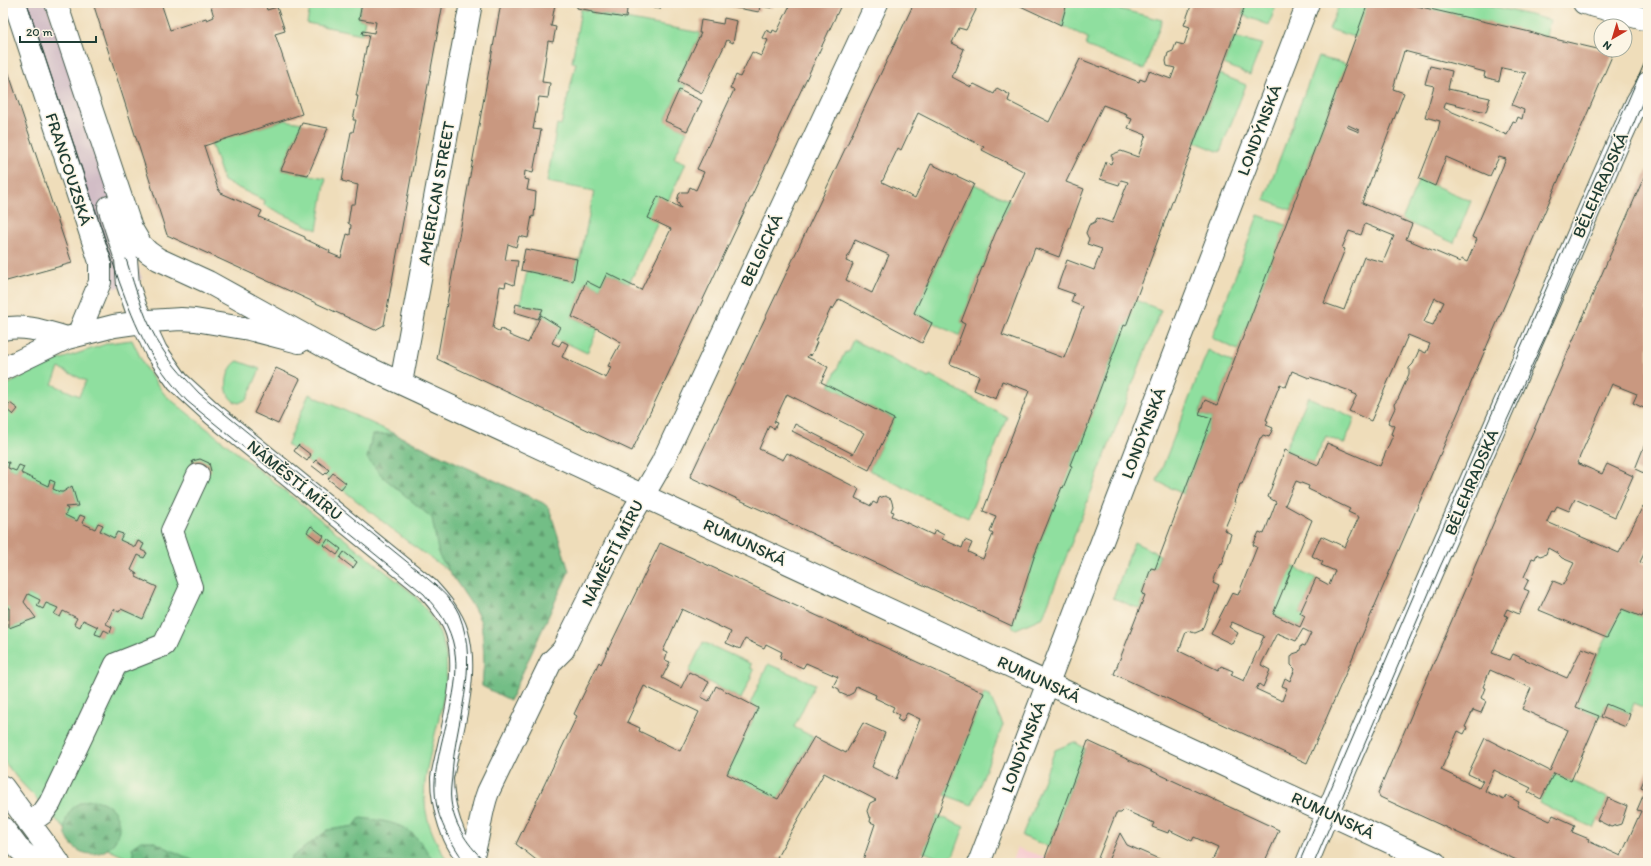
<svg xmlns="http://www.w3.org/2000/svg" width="1651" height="866" font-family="Itim,sans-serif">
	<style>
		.built { fill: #f7cfd1 }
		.railway { fill: #d2bdc6 }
		.green { fill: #8fdf9f; stroke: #578e6a; fill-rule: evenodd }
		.forest { fill: url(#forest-firs); stroke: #497e5d }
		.building { fill: #c99880; fill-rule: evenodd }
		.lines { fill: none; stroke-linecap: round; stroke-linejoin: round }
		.minor-casing { stroke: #3e5548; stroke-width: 24 }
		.minor { stroke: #fff; stroke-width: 22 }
		.tram { stroke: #1f3d34; stroke-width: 1 }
		.labels { text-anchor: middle; stroke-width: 3; stroke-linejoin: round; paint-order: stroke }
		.street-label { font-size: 17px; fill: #1f3d34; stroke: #fcf5e5 }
	</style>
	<defs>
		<pattern id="forest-firs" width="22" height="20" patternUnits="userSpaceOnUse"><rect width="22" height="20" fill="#73be86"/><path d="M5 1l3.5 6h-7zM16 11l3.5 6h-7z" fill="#5e9c6e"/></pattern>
	</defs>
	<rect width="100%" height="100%" fill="#fcf5e5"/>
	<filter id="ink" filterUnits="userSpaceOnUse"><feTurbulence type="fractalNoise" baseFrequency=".025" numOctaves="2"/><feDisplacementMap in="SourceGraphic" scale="8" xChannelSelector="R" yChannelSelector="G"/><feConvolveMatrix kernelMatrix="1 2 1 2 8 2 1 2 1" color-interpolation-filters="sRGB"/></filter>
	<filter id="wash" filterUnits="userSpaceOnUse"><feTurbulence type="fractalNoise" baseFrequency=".012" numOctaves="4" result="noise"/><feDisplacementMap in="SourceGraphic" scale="16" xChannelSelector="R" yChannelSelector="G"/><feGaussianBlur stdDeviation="0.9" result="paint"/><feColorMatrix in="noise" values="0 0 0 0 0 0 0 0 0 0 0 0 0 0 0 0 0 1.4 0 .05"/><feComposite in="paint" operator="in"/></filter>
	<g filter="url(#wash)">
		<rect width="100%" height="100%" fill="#efddba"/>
		<path class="built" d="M1017 848 1045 857 1056 863H1011Z"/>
		<path class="railway" d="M23 3H46L142 279 114 289 108 263Z"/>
		<path class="green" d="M311 3H362L359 19 365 20 362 34 307 23Z
			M1067 3H1096L1162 20 1144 69 1086 46 1088 38 1061 25Z
			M1246 3H1277L1269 25 1242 15Z
			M1340 3H1368L1357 38 1329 29Z
			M1404 3H1480L1550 20 1546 37Z
			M581 9 593 11V13L701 33 677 82 686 86 683 92 679 91 665 120 687 131 674 158 686 163 629 284 607 273 600 288 586 281 572 317 598 329 587 353 562 341 561 342 534 330 543 309 520 305 527 271 573 281 577 259H580L594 191 547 182 557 124 561 125 576 63 572 62Z
			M1234 37 1262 44 1250 75 1224 64Z
			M1318 57 1347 64 1291 210 1264 200Z
			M1220 74 1246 85 1220 152 1195 142Z
			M284 120 302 123 281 170 326 178 317 230 264 205 265 201 224 181 211 143Z
			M1419 179 1471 201 1454 243 1402 220Z
			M974 184 1010 201 995 234 961 322 965 324 960 336 914 313Z
			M1258 215 1286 225 1238 350 1212 338Z
			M1135 300 1161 310 1043 617 1016 629 1012 626 1035 554 1062 487H1063L1076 450 1078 451 1124 325 1126 326Z
			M132 340 146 369 165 395 412 593C464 648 446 685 431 751 427 768 423 785 425 802 426 823 436 842 446 859L436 863H138L66 830 17 778 3 760V604L9 608V628L36 618 24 602 28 594 58 608 55 614 60 617 63 611 77 618 74 624 83 620 98 627 95 634 100 636 104 630 110 633 112 627 106 624 113 609 119 612 121 609 143 619 157 587 136 577 137 574 131 570 138 555 144 558 147 553 141 550 144 543 138 541 135 547 120 540 123 534 117 532 114 538 100 531 103 525 98 523 95 529 82 523 85 517 80 515 77 521 65 515V507L78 506 72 486C63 489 64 494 53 489L55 482 50 480 48 486 21 473 23 467 19 465 16 471 8 468V462L3 463V387L46 364 109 343ZM59 368 86 381 79 396 52 384Z
			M853 340 929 378 930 375 1007 417 988 466 989 467 968 518 923 497 869 470 894 419 829 386 845 352 847 353Z
			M1208 350 1233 363 1217 405 1204 400 1199 414 1212 418 1183 494 1157 481Z
			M238 361 260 369 247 399 239 403C220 400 225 367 238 361Z
			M309 394 543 503 549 508 569 571 510 700 482 686 484 662 483 639 481 622 474 608 449 571 412 545 287 445Z
			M1308 397 1355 418 1344 444 1326 436 1313 463 1285 450Z
			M1134 542 1160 555 1155 569 1151 568 1142 594 1145 595 1140 609 1113 598Z
			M1292 566 1316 578 1300 613 1305 616 1300 627 1273 614Z
			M1622 609 1648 619V709L1634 703 1630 714 1606 704 1601 717 1576 707 1598 654Z
			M703 642 751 664 750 668 754 670 741 699 689 672Z
			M768 664 815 684 794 727 813 737 778 799 727 774 758 709 750 704Z
			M984 693 990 696 1003 725 972 805 945 795Z
			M1074 742 1085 748 1049 847 1022 836 1055 750Z
			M1554 773 1608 798 1594 828 1539 803Z
			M937 815 964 827 954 854 949 859H942L923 852Z"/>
		<path class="forest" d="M394 434 543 503 549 508 569 571 510 700 482 686 484 662 483 639 481 622 474 608 439 556 432 518 383 477 367 458 372 435Z
			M65 827a27 27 0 1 1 54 0a27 27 0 1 1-54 0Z
			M360 818C399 822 414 826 434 863H288L292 857 328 830 354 826Z
			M141 841H152L198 863H140L134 857 132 847Z"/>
		<g id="blocks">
			<path class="building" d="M93 3H161L170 30 206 18 207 20 214 17 210 3H246L247 6 265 3 267 10 277 7 285 31 275 34 302 114 204 146 218 189 221 193 262 211 259 217 305 237V239L330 251 329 253 341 258 347 234 350 235 351 225 348 223 351 204H355L358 185 342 181 351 132H353L356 120H353L358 96H356L369 35 362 34 363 31 374 33 376 22 359 19 362 3H443L384 325 375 330 167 235Z
				M501 3H553L555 4 551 26 556 27 553 42 548 41 542 82 550 83 548 98 539 97 533 129 541 130 533 173 525 171 524 179 529 180 527 190 536 192 534 217 532 216 528 238 519 236 516 247 508 244 505 260 518 261 514 285 506 282 505 287 500 286 493 328 500 332 501 329 510 333 509 335 528 343 541 315 560 327 552 343 559 346 562 341 568 344 562 357 606 378 611 367 608 366 621 342 598 329 572 317 586 281 600 288 607 273 641 290 671 229 648 218 658 196 681 208 677 201 679 194 682 192H688L690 187 696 190 704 172 697 169 734 90 730 89 736 75 740 77 752 52 761 56 768 40 762 38 766 30 772 33 773 30 777 32 791 3H842L632 451 437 359Z
				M574 3H604L603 5 627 9 626 18 593 13V11L577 8V6L573 5Z
				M654 3H661L660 9 653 8Z
				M722 3H773L772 8 760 6 759 12 726 6Z
				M914 3H970L975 7 976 10 966 30 959 28 952 43 964 49 952 77 971 87 974 84 994 94 997 88 1010 95 1008 101 1049 122 1080 59 1139 82 1140 79 1145 81 1149 71 1171 79 1175 68 1167 66 1166 61 1168 53 1173 51 1176 43 1184 45 1190 27 1184 25 1192 3H1246L1126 326 1124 325 1091 413 1092 414 1078 451 1076 450 1070 465 1072 466 1063 488 1062 487 1035 554 1012 626 690 477ZM1103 105 1127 114 1126 117 1132 119 1128 128 1146 135 1138 157 1121 151 1111 155 1113 159 1111 164 1106 162 1100 179 1119 185 1121 180 1128 182 1112 223 1097 218 1095 222 1089 225 1086 233 1089 239 1087 244 1102 249 1094 270 1067 260 1057 288 1074 294 1071 302 1083 307 1064 358 1002 335 1035 248 1059 257 1084 189 1066 182ZM918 113 984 147 982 150 1025 172 995 234 961 322 965 324 950 364 979 376 974 390 996 399 1002 381 1029 391 983 511 996 516 990 532 993 534 983 559 968 552 972 543 965 540 962 548 942 539 944 535 935 530 933 535 892 516 894 512 891 511 893 506 891 499 885 496 879 498 877 504 873 502 871 506 855 498 859 489 787 453 783 460 759 449 769 426 774 429 777 423 774 422 787 394 864 433 853 454 795 424 792 431 869 470 894 419 821 382 828 367 807 357 809 354 811 356 817 342 815 341 823 325 831 308 833 309 839 299 922 343 932 323 914 313 974 184 931 164 915 198 882 182 898 148 901 150ZM855 240 889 255 872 293 846 280 853 264 846 261Z
				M1014 3H1067L1061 25Z
				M1368 3H1404L1530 32 1546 37 1610 52 1612 54V56L1307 763 1114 674 1145 595 1142 594 1151 568 1155 569 1212 418 1199 414 1205 400 1217 405 1326 119ZM1404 51 1485 72 1484 77 1499 81 1502 68 1526 73 1512 105 1524 110 1522 119 1518 117 1516 122 1513 121 1507 135 1443 108 1445 102 1486 112 1490 98 1448 89 1452 71 1430 66 1425 84 1434 86 1425 117 1440 121 1438 130 1419 179 1435 186 1446 157 1490 176 1499 157 1506 159 1472 237 1477 239 1467 262 1461 259 1460 262 1406 239 1412 224 1362 203 1404 93 1393 89ZM1348 125 1359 130V132L1347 127ZM1365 224 1394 236 1383 262 1364 257 1344 310 1324 303 1345 249 1342 248 1349 231 1361 235ZM1435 298 1444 302 1433 325 1424 322ZM1408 335 1430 344 1426 353 1419 350 1413 364 1409 368V374L1398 399 1394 404 1395 408 1388 423 1394 426 1391 434 1393 435 1380 466 1327 443 1318 465 1285 450 1268 497 1276 502 1264 534 1259 532 1253 545 1257 547 1238 595 1232 593 1211 634 1232 644 1238 633 1229 627 1232 622 1264 636 1244 681 1231 675 1233 671 1221 666 1218 670 1179 651 1186 632 1188 631 1195 633 1202 630 1219 585 1213 582 1220 564 1221 565 1231 534 1224 530 1236 502H1234L1240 484H1242L1260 438H1261L1263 435 1269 437 1273 428 1266 425 1268 421 1266 420 1280 384 1286 387 1292 371 1309 378 1310 377 1353 392 1352 393 1357 395 1349 411 1371 421ZM1296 481 1309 486 1308 489 1350 509 1348 512 1359 517 1345 547 1321 536 1312 556 1323 562 1321 565 1335 571 1329 585 1316 578 1300 613 1305 616 1300 627 1273 614 1312 520 1285 505ZM1303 629 1311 633 1305 646 1302 645 1299 652 1293 654 1291 657V665L1295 669 1290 681 1285 678 1282 686 1287 688 1282 701 1256 689 1259 684 1263 687 1270 670 1261 665 1277 633 1296 641Z
				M724 18 737 21 733 43 727 40 702 93 678 81 701 33H699L701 20 723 24Z
				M3 56 72 263 3 282Z
				M679 90 702 101 687 131 665 121Z
				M302 123 328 128 308 175 281 170Z
				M1648 168V303L1645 310 1648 311V410L1633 403 1637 394 1612 384 1577 463 1602 474 1607 464 1633 476 1615 517 1575 499 1569 511 1557 506 1554 511 1552 510 1547 522 1619 553 1643 506 1648 508V546L1640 562 1648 565V598L1646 603 1647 604 1642 617 1622 609 1607 638 1539 610 1553 581 1563 585 1574 563 1562 558 1557 553 1548 548 1546 554 1540 556 1537 554 1535 559 1532 558 1524 577 1529 579 1524 589 1529 591 1519 614 1507 609 1504 615 1508 616 1492 653 1510 660 1513 654 1567 678 1582 648 1598 654 1576 707 1599 716 1571 781 1554 773 1541 799 1528 792 1531 788 1494 770 1485 791 1504 800 1506 795 1519 802 1517 806 1550 821 1553 815 1575 825 1572 832 1589 839 1588 841 1621 856 1641 811 1637 810 1646 789 1641 787 1648 770V863H1523L1380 797 1378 793 1502 503ZM1490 670 1531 688 1522 709 1568 730 1550 771 1485 738 1468 774 1483 781 1479 788 1441 770 1458 731 1464 734 1467 728 1465 727 1473 710 1481 713 1486 701 1481 698 1485 688 1483 687Z
				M525 249 577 259 573 281 521 270Z
				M516 304 520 305 543 309 538 319 514 312Z
				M276 368 300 379 278 424 254 413Z
				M10 403 18 409 13 415 6 409Z
				M1645 444 1648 445V475L1635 469Z
				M298 445 311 455 307 461 294 451Z
				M200 459 209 463 211 471 203 474 195 469 192 461Z
				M316 460 329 470 324 475 311 465Z
				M9 462 8 468 16 471 19 465 24 467 21 473 48 486 50 480 55 482 53 489 60 492H63L72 486 78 506 65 507 68 509 65 515 77 521 80 515 85 517 82 523 95 529 98 523 103 525 100 531 114 538 117 532 123 534 120 540 135 547 138 541 144 544 141 550 147 553 144 558 138 555 131 570 137 574 136 577 157 587 143 619 121 609 119 612 113 609 106 624 112 627 110 633 104 630 101 636 95 634 98 627 83 620 80 627 74 624 77 618 63 611 60 617 54 614 58 608 46 603 43 609 37 606 40 600 28 594 24 602 36 618 9 628V608H7V606L3 604V463Z
				M333 473 346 483 341 489 328 479Z
				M311 526 324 536 320 542 307 532Z
				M328 539 341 549 337 555 324 545Z
				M660 543 984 693 919 863H862L875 824 870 822 871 817H869L867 811 870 803 876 800 824 773 777 857 789 863H540L516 844 577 716 574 714 599 662 601 664ZM682 609 731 632 726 643 740 649 745 639 764 648 766 644 782 652 780 658 803 668 806 663 838 677 833 686 839 689 840 693 847 696 853 693 856 686 876 695 875 698 894 707 892 711 899 715 897 719 902 722 907 713 920 719 896 779 872 767 885 733 863 723 846 753 814 737 778 799 727 774 758 708 716 686 709 701 701 697 709 682 689 672 681 688 662 678 670 662 665 660 667 653 663 651ZM644 686 699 712 680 751 639 731 640 728 627 722Z
				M344 552 357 562 353 568 340 558Z
				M1606 704 1630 714 1626 727 1601 717Z
				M1088 741 1279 830 1264 863H1211L1218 848 1194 837 1192 841 1169 830 1168 833 1152 827 1154 823 1124 810 1121 813H1116L1096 863H1043Z
				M1608 798 1627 806 1621 824 1611 827 1597 820Z
				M1120 833 1127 845 1168 863H1107Z"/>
		</g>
	</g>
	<g filter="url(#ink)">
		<use href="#blocks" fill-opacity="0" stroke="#3e5548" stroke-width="1"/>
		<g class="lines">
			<g class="minor-casing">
				<path id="minor" d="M15 3 100 262V282L78 335
					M56 3 131 228 141 245 148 252 158 259 208 282 340 355 1435 863
					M1584 3 1648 20
					M109 207 126 259 128 285 136 308 156 351 178 382 213 414 427 588C439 601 452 616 457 633 470 676 450 735 442 778 442 805 452 845 474 863
					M3 329C25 324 46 332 67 338
					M3 369 67 338 114 326 149 321 181 319 195 320 249 329 299 342
					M401 383 471 3
					M3 787 59 863
					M29 823 43 813 50 803 116 664 164 645 191 587 172 531 198 475
					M3 828 18 848 35 863
					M470 863C480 840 479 815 488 792L551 662 563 650 623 530 662 463 877 3
					M979 863 1308 3
					M1307 863 1346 768 1619 141 1637 102 1648 83"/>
			</g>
			<use href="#minor" class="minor"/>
			<path class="tram" d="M27 3 119 281C137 330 150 361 187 401L424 594C432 604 442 614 447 626 466 666 450 706 441 745 438 760 434 775 435 791 436 819 450 840 465 863
				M126 259C136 290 145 323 163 350 173 366 186 379 199 393L422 574C435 585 452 598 459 614 481 669 454 722 452 777 451 785 450 793 451 801 454 826 469 847 487 863
				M1299 863 1473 457 1648 55
				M1314 863 1440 567 1549 328 1648 89"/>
		</g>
	</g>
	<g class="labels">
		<g class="street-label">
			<text transform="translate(1259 130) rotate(-69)" y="6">LONDÝNSKÁ</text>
			<text transform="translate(69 169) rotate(72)" y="6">FRANCOUZSKÁ</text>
			<text transform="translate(1600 185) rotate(-66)" y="6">BĚLEHRADSKÁ</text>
			<text transform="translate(436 193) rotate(-80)" y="6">AMERICAN STREET</text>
			<text transform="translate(761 250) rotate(-65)" y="6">BELGICKÁ</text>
			<text transform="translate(1143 433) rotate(-69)" y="6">LONDÝNSKÁ</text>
			<text transform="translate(295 480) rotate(39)" y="6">NÁMĚSTÍ MÍRU</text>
			<text transform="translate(1471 482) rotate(-67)" y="6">BĚLEHRADSKÁ</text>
			<text transform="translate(745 542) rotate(25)" y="6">RUMUNSKÁ</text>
			<text transform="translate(612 553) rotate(-63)" y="6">NÁMĚSTÍ MÍRU</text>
			<text transform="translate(1039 679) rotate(25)" y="6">RUMUNSKÁ</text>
			<text transform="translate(1023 747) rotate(-69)" y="6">LONDÝNSKÁ</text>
			<text transform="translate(1333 815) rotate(25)" y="6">RUMUNSKÁ</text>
		</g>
	</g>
	<rect width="1651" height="866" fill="none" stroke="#fcf5e5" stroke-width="16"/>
	<g transform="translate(1613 38) rotate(218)"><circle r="19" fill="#fcf5e5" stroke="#a4ab9e"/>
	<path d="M0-3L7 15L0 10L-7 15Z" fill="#c8321e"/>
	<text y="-6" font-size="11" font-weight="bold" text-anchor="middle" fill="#1f3d34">N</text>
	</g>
	<path d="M20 36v6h76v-6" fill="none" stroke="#1f3d34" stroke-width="2"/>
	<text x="26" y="36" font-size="12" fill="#1f3d34" stroke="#fcf5e5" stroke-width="3" paint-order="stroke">20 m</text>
</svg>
